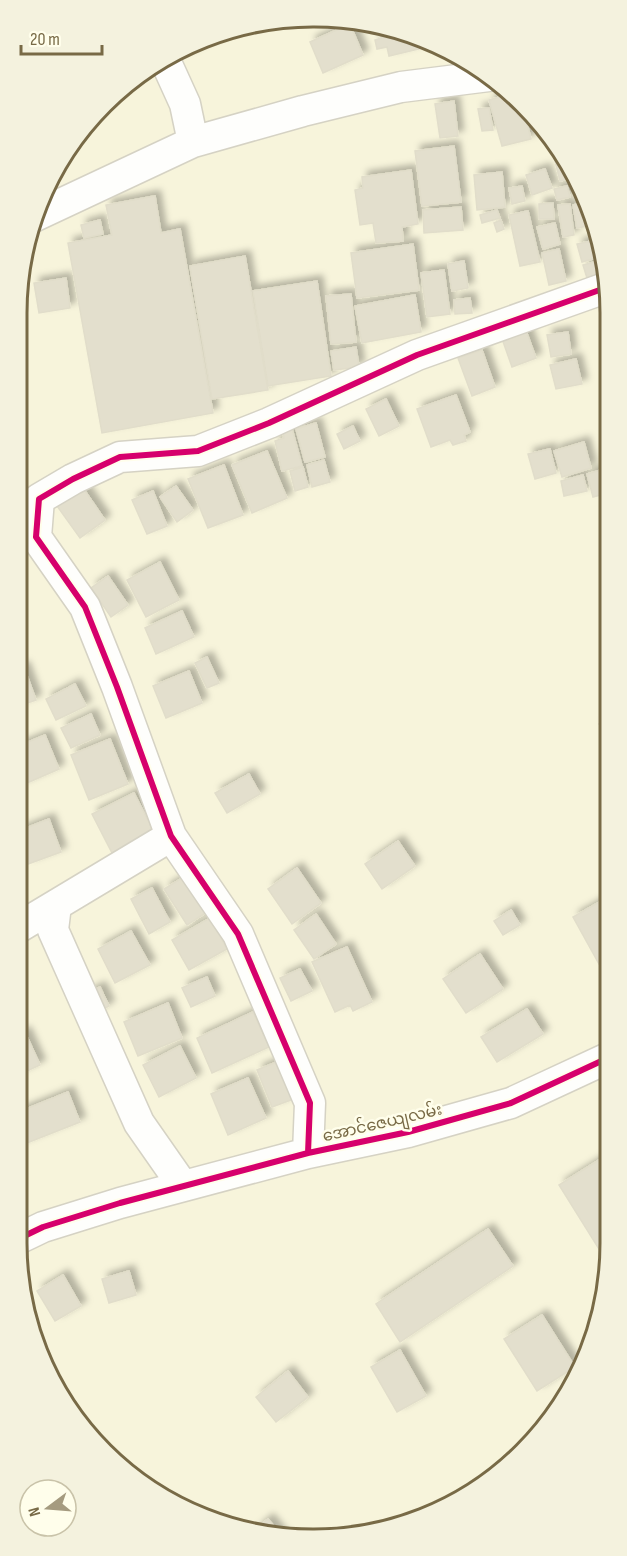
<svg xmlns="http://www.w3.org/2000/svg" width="627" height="1556" font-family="'Sofia Sans Condensed','Noto Sans Myanmar',sans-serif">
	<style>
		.residential { fill: #f7f4db }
		.building { fill: #e3dfcd; stroke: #e1ddca; stroke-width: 1.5; filter: url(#shadow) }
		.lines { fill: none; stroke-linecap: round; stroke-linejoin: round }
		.minor-casing { stroke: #d5d2c4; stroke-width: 33 }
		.minor { stroke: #fefefc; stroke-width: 30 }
		.cycleway-casing { stroke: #fffeeb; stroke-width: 10 }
		.cycleway { stroke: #d6006c; stroke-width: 6 }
		.labels { text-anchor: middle; stroke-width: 5; stroke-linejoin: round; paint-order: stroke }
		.street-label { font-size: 16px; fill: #786a46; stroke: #fffeeb }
		.rim { fill: none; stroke: #786a46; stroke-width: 3 }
	</style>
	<defs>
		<filter id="shadow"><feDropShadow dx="5.5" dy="-5.5" stdDeviation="3" flood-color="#0004"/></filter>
	</defs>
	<rect width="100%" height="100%" fill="#f8f7e8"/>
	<path class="residential" d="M294 17 409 32 479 67 537 118 580 182 608 274 610 1242 595 1338 549 1424 462 1500 371 1534 274 1537 165 1500 90 1438 32 1338 16 1242 17 314 32 218 90 118 182 47Z"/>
	<path class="building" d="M350 24 363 55 323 73 310 42Z
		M385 29 409 32 435 45 389 56 387 47 377 49 375 40 385 37 383 30Z
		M227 35 185 56 181 48 182 47Z
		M510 94 522 104 531 139 502 146 489 100Z
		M454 101 458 136 440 138 435 104Z
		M489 108 493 130 482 131 478 109Z
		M454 146 461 202 422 206 415 151Z
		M557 147 576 177 560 181 552 149Z
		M545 169 552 188 532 195 526 175Z
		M411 170 418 224 402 227 403 241 376 243 373 223 360 225 355 190 363 188 362 177Z
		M502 172 505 207 477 210 474 175Z
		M580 182 584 196 578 199 573 184Z
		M522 186 525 201 512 204 509 188Z
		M567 186 570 197 557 200 554 189Z
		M155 196 161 233 180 229 213 413 102 433 68 243 112 235 106 205Z
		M586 202 593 225 577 228 573 205Z
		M553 203 554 219H539V204Z
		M570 204 574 235 563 237 558 205Z
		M461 207 463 230 424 233 423 210Z
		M497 210 500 218 482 223 480 215Z
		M528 211 540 262 520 266 509 215Z
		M100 220 103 234 84 238 81 225Z
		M501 220 504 229 497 232 494 223Z
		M555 223 560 244 543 249 537 227Z
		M596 240 600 257 582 262 577 244Z
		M413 244 419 290 357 298 351 253Z
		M559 249 566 281 549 285 542 253Z
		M245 256 268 390 212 399 190 266Z
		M602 260 605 273 587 278 583 265Z
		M464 261 468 288 452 291 448 264Z
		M444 270 450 314 427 317 421 273Z
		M66 278 70 308 39 313 34 283Z
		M317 281 331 376 268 386 253 291Z
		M351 294 356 342 331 344 326 296Z
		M415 295 421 332 362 343 355 306Z
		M470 298 472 313 455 314 454 300Z
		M524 325 536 358 512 367 500 333Z
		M568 332 571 354 551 357 547 335Z
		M356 347 359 367 334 370 331 351Z
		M482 350 495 387 472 396 458 358Z
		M576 359 582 384 556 389 550 365Z
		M456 395 470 432 464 435 466 441 453 445 450 440 431 447 417 409Z
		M386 399 399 426 379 436 366 409Z
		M316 423 325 457 305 462 296 429Z
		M291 425 302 466 282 471 275 441 284 438 282 427Z
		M353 426 360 441 344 449 337 434Z
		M584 442 591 468 562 477 554 451Z
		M550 449 556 473 535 479 528 454Z
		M267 451 287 498 252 513 232 465Z
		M324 460 330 482 312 487 307 465Z
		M224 465 243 515 208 528 188 479Z
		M303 467 308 487 295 491 290 471Z
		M608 468V493L593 497 587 474Z
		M583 475 587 491 564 496 561 481Z
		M176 486 193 510 177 522 160 497Z
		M83 488 105 520 80 538 57 506Z
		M153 491 167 526 147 534 132 500Z
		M160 562 179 600 146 617 127 580Z
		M108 576 128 605 111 617 91 588Z
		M182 611 194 637 156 654 145 628Z
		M207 657 219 683 207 688 195 663Z
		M24 667 36 700 16 707V669Z
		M189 671 202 703 166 718 153 686Z
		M75 684 86 706 56 720 46 699Z
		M91 714 100 735 71 748 61 728Z
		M609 717V739L599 724Z
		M45 735 59 769 20 786 16 779V747Z
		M110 739 128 784 89 800 71 755Z
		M249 774 260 794 227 813 215 793Z
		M134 793 154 832 112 853 92 814Z
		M49 819 61 852 28 864 16 832Z
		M398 841 415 866 382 889 365 864Z
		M297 868 321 903 292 924 268 889Z
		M184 877 207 912 187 925 164 889Z
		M152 888 170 922 149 934 131 899Z
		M610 896V984L573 917Z
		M511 910 520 925 503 935 494 921Z
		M316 914 336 944 314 959 294 930Z
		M210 918 227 949 189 970 172 940Z
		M131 931 150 965 115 983 98 949Z
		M347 947 372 1002 353 1011 350 1005 335 1012 312 962Z
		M480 954 503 989 466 1013 443 979Z
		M300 969 312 991 291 1001 280 978Z
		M207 977 215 996 191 1007 182 988Z
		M100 987 109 1006 96 1013 86 994Z
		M168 1003 182 1038 138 1056 124 1022Z
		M527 1009 543 1034 497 1062 481 1037Z
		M253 1012 269 1047 212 1073 197 1038Z
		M25 1032 40 1065 16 1076V1036Z
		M180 1046 196 1078 159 1097 143 1065Z
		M284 1059 299 1097 272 1107 257 1070Z
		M248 1078 266 1118 228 1135 211 1094Z
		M68 1092 80 1122 19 1146 16 1141V1113Z
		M610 1153V1242L607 1262 559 1185Z
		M488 1229 513 1266 400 1342 376 1304Z
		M129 1271 136 1295 109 1303 102 1279Z
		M63 1275 81 1306 55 1321 37 1291Z
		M542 1315 575 1367 537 1391 504 1339Z
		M400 1350 426 1396 397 1412 371 1367Z
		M288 1371 308 1397 276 1422 256 1397Z
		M268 1519 283 1537H274L255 1530Z"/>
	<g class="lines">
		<g class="minor-casing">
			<path id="minor" d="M165 60 185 104 193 142
				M33 217 193 142 303 111 401 87 489 76
				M56 905 53 930 139 1123 183 1186
				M16 929 171 836
				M308 1153 310 1103 238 934 171 836 117 687 85 607 36 537 39 499 73 479 120 457 198 451 269 423 417 355 608 287
				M16 1240 43 1227 120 1203 308 1153 408 1132 511 1103 610 1057"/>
		</g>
		<use href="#minor" class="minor"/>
		<g class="cycleway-casing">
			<path id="cycleway" d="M308 1153 310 1103 238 934 171 836 117 687 85 607 36 537 39 499 73 479 120 457 198 451 269 423 417 355 608 287
				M16 1240 43 1227 120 1203 308 1153 408 1132 511 1103 610 1057"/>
		</g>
		<use href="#cycleway" class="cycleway"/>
	</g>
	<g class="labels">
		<g class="street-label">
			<text transform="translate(382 1122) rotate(-13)" y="6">အောင်ဇေယျလမ်း</text>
		</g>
	</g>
	<path d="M0 0H627V1556H0ZM313 27H314A286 286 0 0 1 600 313V1243A286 286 0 0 1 314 1529H313A286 286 0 0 1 27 1243V313A286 286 0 0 1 313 27Z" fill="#f4f2de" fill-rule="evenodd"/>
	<path class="rim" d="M313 27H314A286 286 0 0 1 600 313V1243A286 286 0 0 1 314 1529H313A286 286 0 0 1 27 1243V313A286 286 0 0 1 313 27Z"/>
	<g transform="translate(48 1508) rotate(254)"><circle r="28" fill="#fffeeb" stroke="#c9c3a9" stroke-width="1.5"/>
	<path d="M0-4.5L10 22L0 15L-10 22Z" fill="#a59b7f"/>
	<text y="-9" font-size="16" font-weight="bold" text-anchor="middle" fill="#786a46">N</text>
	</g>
	<path d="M21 45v9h81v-9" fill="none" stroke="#786a46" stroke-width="3"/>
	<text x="30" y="45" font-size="18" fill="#786a46" stroke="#fffeeb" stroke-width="4.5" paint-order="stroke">20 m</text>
</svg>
